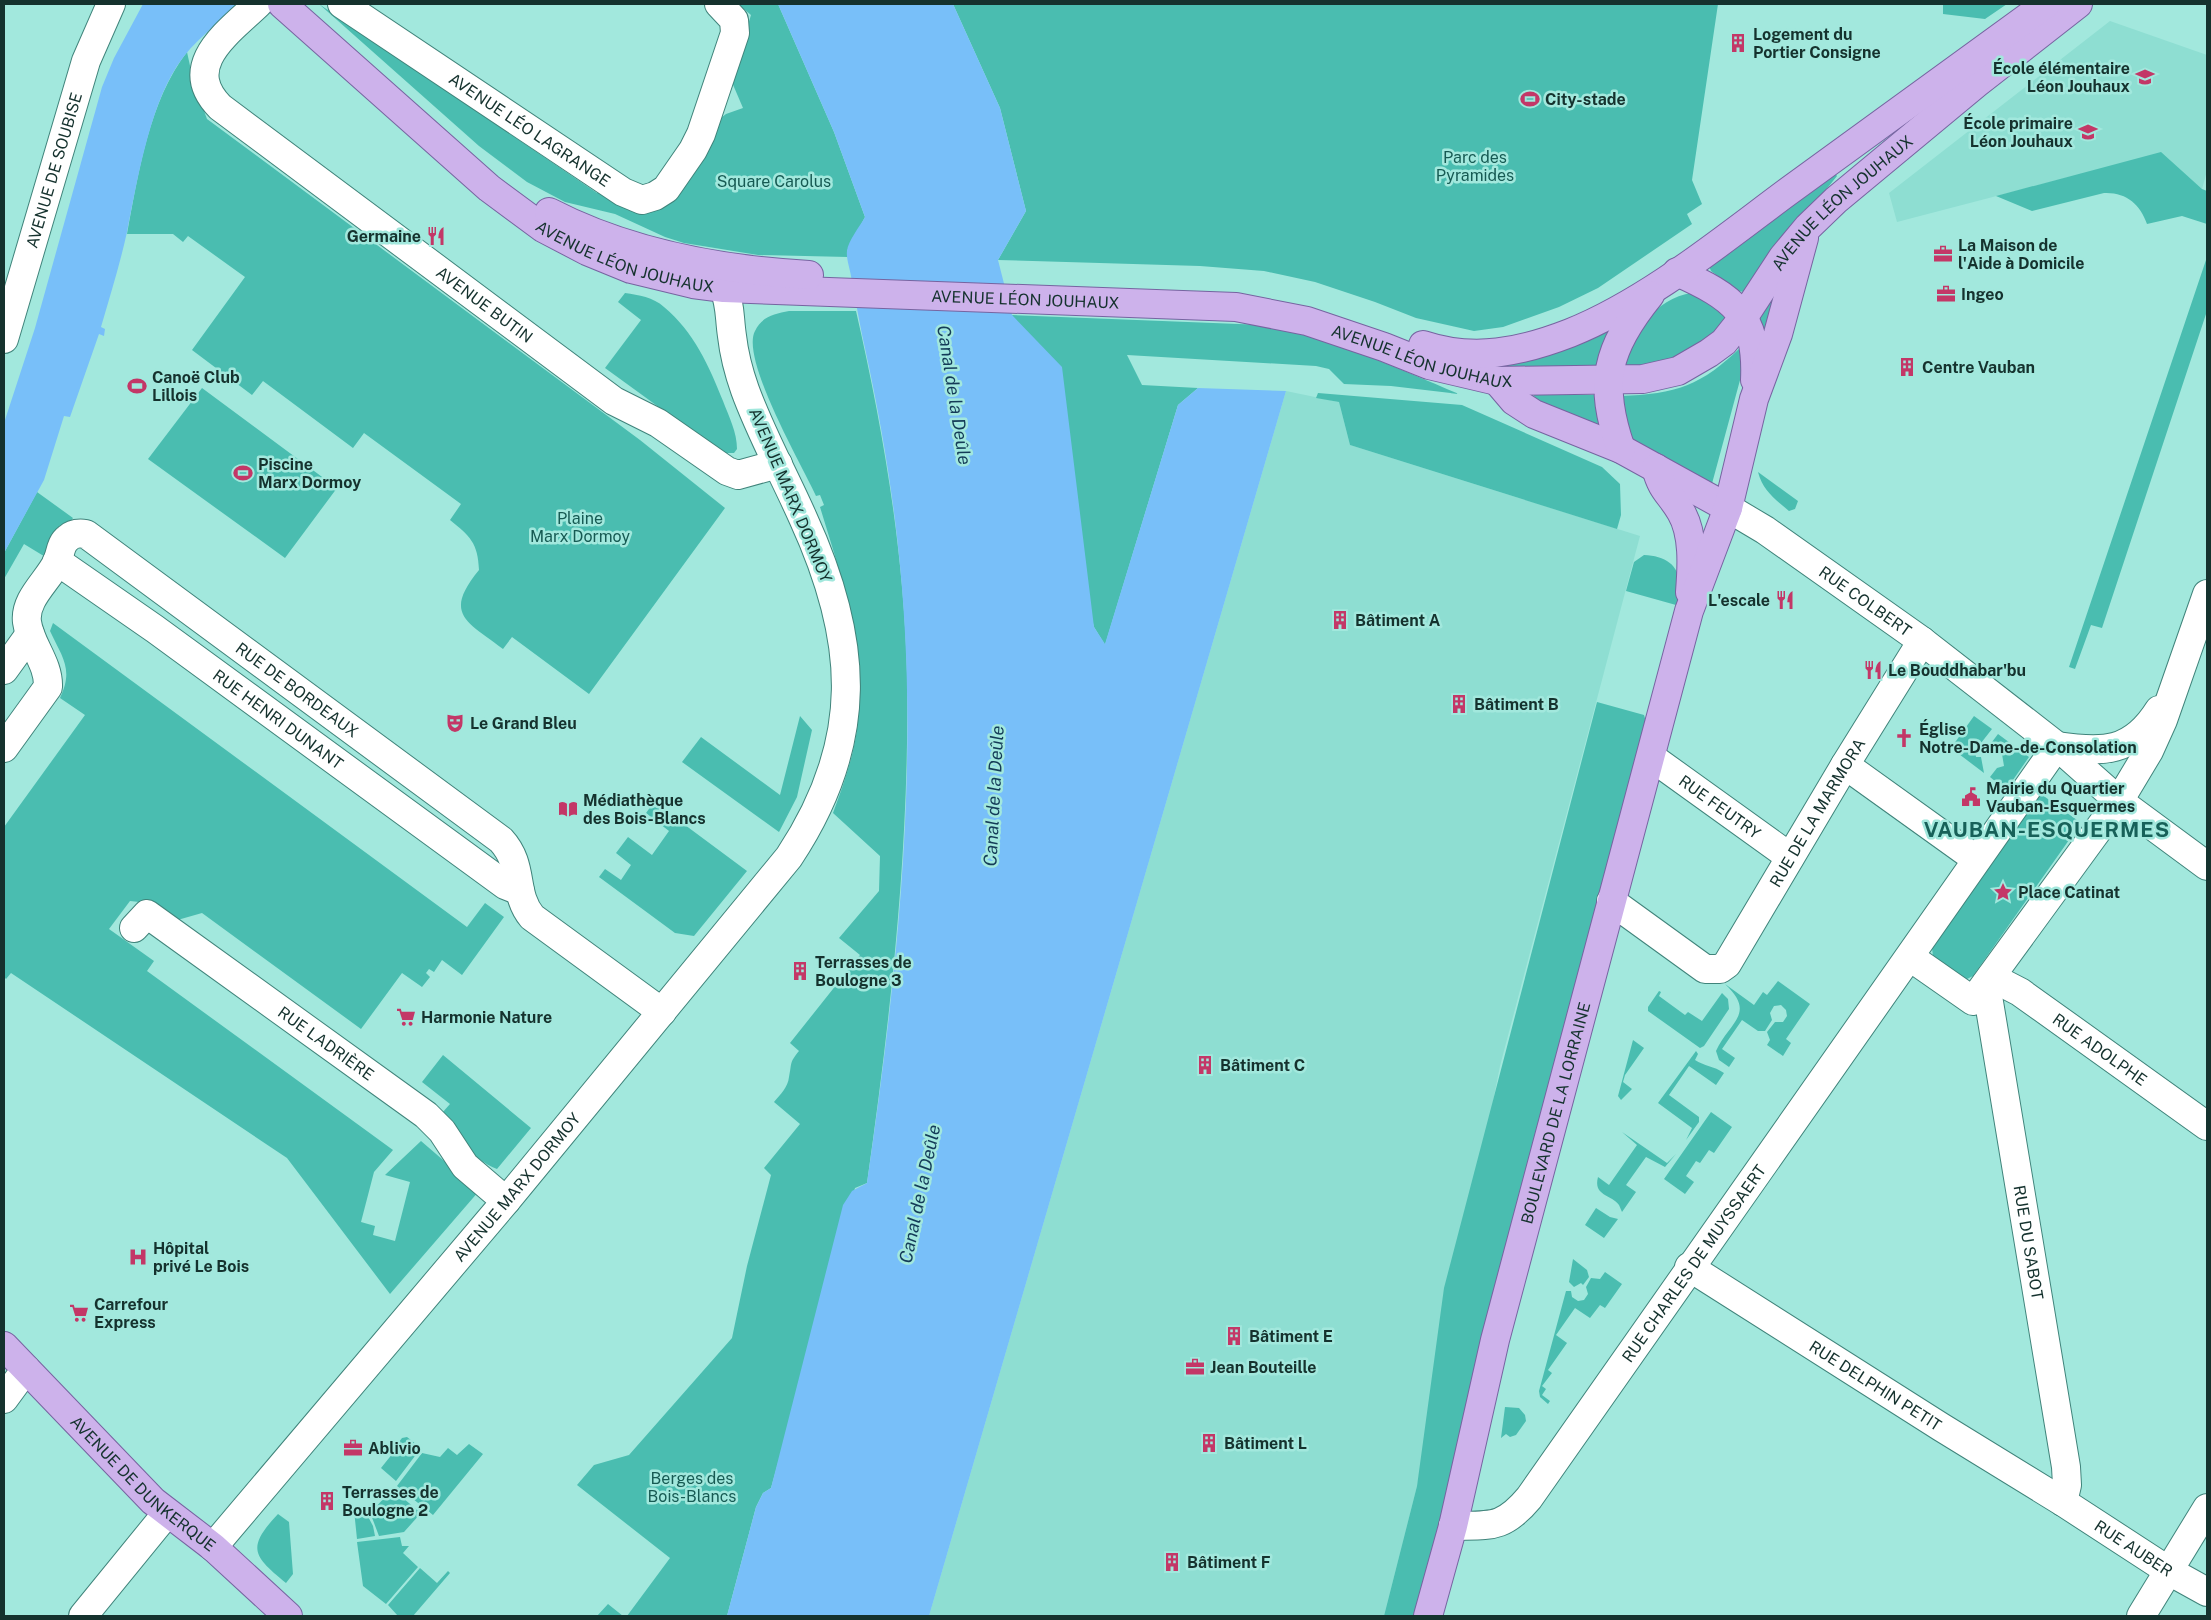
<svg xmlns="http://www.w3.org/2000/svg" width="2211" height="1620" font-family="'Public Sans',sans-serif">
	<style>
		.built { fill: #8eded2 }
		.green { fill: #4abdb0 }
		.water { fill: #78bff9 }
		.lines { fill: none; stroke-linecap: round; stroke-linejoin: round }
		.minor-casing { stroke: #40847b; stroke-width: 30 }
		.major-casing { stroke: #7664a0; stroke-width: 30 }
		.minor { stroke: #fff; stroke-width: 28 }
		.major { stroke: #cdb2eb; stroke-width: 28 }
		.labels { text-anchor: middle; stroke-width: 5; stroke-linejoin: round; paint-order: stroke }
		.poi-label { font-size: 16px; font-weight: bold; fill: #15322e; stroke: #a2e8dd; text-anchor: start }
		.street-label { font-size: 16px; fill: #15322e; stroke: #a2e8dd }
		.park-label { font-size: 16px; fill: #165a53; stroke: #a2e8dd }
		.water-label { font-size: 18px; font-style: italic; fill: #143b58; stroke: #a2e8dd }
		.district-label { font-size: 21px; font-weight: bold; letter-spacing: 1px; fill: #176159; stroke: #a2e8dd }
	</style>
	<rect width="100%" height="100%" fill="#a2e8dd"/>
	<path class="built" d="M2110 21 2207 55V171L2202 189 2161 153 1897 222 1889 193Z
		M1286 391 1339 402 1350 445 1640 536 1500 1066 1417 1486 1384 1616H929Z"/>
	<path class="green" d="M319 4 597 193H607L649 211 717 121 726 114 743 108 731 80 751 15 738 4H778L834 132 865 217 847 251 848 257 758 255 684 243 665 237 615 214 565 202 527 182 479 146Z
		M953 4H1718L1692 180 1702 204 1687 214 1692 224 1598 288 1559 307 1503 327 1474 331 1416 318 1375 302 1315 282 1264 271 1200 266 998 260 1026 211 1000 108Z
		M1943 4H2007L1985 19 1943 14Z
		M187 52 194 84 207 119 640 440 725 508 589 694 512 637 503 649C466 621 443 614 479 570 478 543 470 536 450 520L461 504 364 433 353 448 263 381 252 395 192 350 245 277 188 236 183 242 173 234H127C138 175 149 101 187 52Z
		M2161 152 2202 189 2207 191V224L2182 216 2147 224C2140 204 2126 192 2104 193L2032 211 1996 196Z
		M1834 172 1837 176 1744 292 1738 291 1711 271 1709 266Z
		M2207 257V311L2102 628 2091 625 2075 669 2069 667Z
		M625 293C639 295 653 297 664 307 694 332 709 366 723 401 729 417 737 432 737 449L734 453H722L605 368 641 320 618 302Z
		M1692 293 1727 311 1726 323 1693 351 1662 362 1622 369C1630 335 1655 298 1692 293Z
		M1775 293 1769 341 1757 321Z
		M789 311H856C883 429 904 551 907 673 910 844 891 1013 867 1183L855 1188 771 1488 763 1493 756 1507 727 1616H627L670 1558 577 1485 594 1465 629 1455 732 1338 747 1266 771 1175 764 1168 800 1124 774 1102C780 1095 788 1087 789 1077 792 1063 789 1063 799 1051L790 1043 860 955 839 938 879 891 880 856 833 813C844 783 855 753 858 721 866 647 841 576 820 507L824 505 820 495 816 496C803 467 740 359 755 331 762 316 775 314 789 311Z
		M1618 314 1598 369 1484 367Z
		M1012 315 1264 325C1336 340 1392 366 1459 394L1391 386 1344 384 1329 369 1316 366 1127 355 1142 385 1198 388 1178 405 1105 645 1094 627Z
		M1742 346 1743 369 1710 491 1640 447C1624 430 1624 417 1620 396 1677 394 1701 386 1742 346Z
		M202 388 337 488 285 558 148 459Z
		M1318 393 1462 405 1602 467 1620 484 1621 515 1617 529 1350 445 1339 402 1316 398Z
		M1534 395H1594L1602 427 1535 401Z
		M1758 472 1798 501 1795 509 1789 511C1775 499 1763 491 1758 472Z
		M37 492 73 518 47 558 24 544 4 579V553Z
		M1644 555C1665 556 1679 564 1680 586 1681 592 1680 600 1676 605L1626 591 1634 562Z
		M53 623 467 927 485 903 504 917 462 975 442 960 434 972 429 969 426 973 430 977 422 987 402 973 361 1029 202 913 174 921 149 903 130 901 109 929 154 961 147 971 393 1150 374 1172 361 1222 375 1226 373 1235 395 1241 410 1182 385 1175 421 1141 479 1191 390 1294 287 1158 11 973 6 979 4 977V827L85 715 60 698C74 669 62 657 50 631Z
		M1597 702 1644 715 1647 725 1418 1616H1384L1417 1486 1444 1288Z
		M800 716 812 730 797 797 779 832 682 762 701 737 780 795Z
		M1974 716 1992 729 1981 743 1974 745 1976 757H1981L1984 773 1951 748Z
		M1998 734 2029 757 2006 790 1990 777 1997 768 2004 766 2002 754H1997L1996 749 2001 748 1992 742Z
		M2041 794 2081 823 1973 976 1965 980 1933 957 1932 947Z
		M654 802 747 871 694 936 675 933 599 877 605 869 621 880 631 865 616 853 628 837 652 855 669 831 646 813Z
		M1778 981 1810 1004 1786 1039 1791 1043 1783 1056 1767 1045 1770 1040 1767 1032 1775 1022H1783L1787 1016 1786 1010 1781 1005 1774 1006 1770 1013 1772 1020 1765 1031H1758L1742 1020 1722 1049 1735 1058 1729 1067 1719 1060 1716 1051C1729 1022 1757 1014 1725 984L1754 1005 1763 992 1767 995Z
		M1659 991 1661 992 1659 996 1685 1015 1688 1012 1702 1021 1722 993 1728 999 1729 1009 1704 1046 1700 1048 1648 1011V1007Z
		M1633 1040 1644 1048 1625 1075 1623 1082 1632 1089 1621 1100 1618 1096Z
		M1696 1051 1698 1054 1695 1060C1704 1066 1714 1066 1724 1073L1716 1085 1689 1066 1669 1095 1699 1117V1122L1686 1140 1692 1128 1658 1103Z
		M443 1055 531 1128 497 1169C471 1159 458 1136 442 1113L450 1104 422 1082Z
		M1711 1112 1732 1127 1714 1153 1709 1150 1700 1163 1696 1161 1686 1176 1694 1182 1685 1194 1664 1179Z
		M1622 1132 1667 1163 1676 1154 1665 1167 1646 1157 1626 1185 1636 1192 1622 1212C1621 1210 1620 1207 1619 1205 1611 1194 1593 1196 1598 1177L1609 1185 1637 1145Z
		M1596 1208 1610 1217 1618 1219 1604 1238 1585 1225Z
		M1573 1259 1587 1270 1589 1277 1583 1285 1581 1283 1574 1287 1569 1282Z
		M1605 1272 1622 1284 1605 1308 1600 1305 1590 1318 1575 1308 1556 1335 1567 1343 1548 1370 1552 1373 1542 1386 1546 1389 1542 1395 1550 1401 1548 1404 1540 1397 1539 1391 1566 1291H1571L1572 1297 1578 1301 1584 1300 1588 1294 1586 1287 1591 1278 1600 1279Z
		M1505 1407 1519 1408 1525 1415 1526 1421 1516 1435 1510 1437 1506 1434 1501 1438Z
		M407 1437 421 1448 396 1481 381 1468 397 1448 396 1446 402 1438Z
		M469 1444 483 1454 433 1515 397 1486 422 1453 440 1457 448 1448 457 1455Z
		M392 1489 421 1513 404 1532 379 1536 371 1515V1509L376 1507Z
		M364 1509 373 1526 375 1536 357 1539 354 1510Z
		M278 1514 289 1522 293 1574 286 1583C253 1556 246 1548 278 1514Z
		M400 1537 402 1546H409L403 1553 418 1567 386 1604 363 1586 357 1542Z
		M420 1568 437 1583 448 1571 450 1573 413 1616H398L388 1605Z
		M608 1604 623 1616H597Z"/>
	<path class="water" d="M143 4H238C218 24 193 41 177 66 149 109 137 182 127 232 120 264 110 296 101 327L105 329 104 336 99 334 70 417 64 416 44 480 4 553V423L35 328 102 87 114 58Z
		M778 4H953L1000 108 1026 211 998 260 1012 315 1062 367 1094 627 1105 644 1178 405 1198 388 1286 391 929 1616H727L756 1507 763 1493 771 1488 843 1205 852 1191 867 1183C898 969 922 753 897 537 890 475 879 413 866 353 860 327 856 302 851 276 850 269 846 258 847 251 848 241 860 226 865 217L834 132Z"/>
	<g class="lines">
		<g class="minor-casing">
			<g id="minor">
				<path id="s1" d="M258 4C229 32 179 65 220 107L614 401 658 423 727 471 738 475 778 464"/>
				<path id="s2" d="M342 4 623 192 642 200 655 196 666 189 693 150 701 134 735 33 734 20 719 4"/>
				<path id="s3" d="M4 339 86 61 111 4"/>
				<path id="s4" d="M1728 508 1765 530 1922 641 2057 746 2119 801 2207 866"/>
				<path id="s5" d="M57 561 155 629 505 885 520 891"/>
				<path d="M4 670 30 634"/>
				<path d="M2057 746C2103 753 2132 753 2159 710"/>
				<path id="s6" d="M4 748 48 687C49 663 30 645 27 622 24 599 48 581 57 562 61 553 60 544 68 538 73 533 79 533 86 534L501 840C525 866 512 893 532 917L662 1012"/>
				<path id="s7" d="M1651 757 1790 857"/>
				<path d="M1845 765 1976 859"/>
				<path id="s8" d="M1611 901 1705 969H1720L1727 964 1845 765 1922 641"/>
				<path id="s9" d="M134 928 147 914 426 1115 442 1131 465 1166 506 1201"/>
				<path d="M1910 957 1973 1001 2119 801 2149 751 2163 720 2207 594"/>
				<path id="s10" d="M1991 977 2020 992 2207 1126"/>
				<path id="s11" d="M1986 984 2066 1467 2067 1485 2063 1502"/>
				<path id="s12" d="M1689 1267 1941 1427 2063 1502 2169 1571 2207 1592"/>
				<path d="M4 1399 26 1369"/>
				<path id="s13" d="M1453 1526C1491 1525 1503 1529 1529 1498L2057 746"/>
				<path id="s14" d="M213 1547 506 1201 789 857C866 741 859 640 803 518 784 475 761 434 745 390 739 373 734 354 732 336 729 316 731 307 724 288"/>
				<path d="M83 1616 167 1513"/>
				<path d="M2141 1616 2207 1508"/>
			</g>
		</g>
		<g class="major-casing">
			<g id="major">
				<path id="s15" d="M282 4 489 188 543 228 587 251 631 269 693 284 724 288 1236 307 1307 321 1384 347 1429 365 1497 381 1643 379 1678 371 1709 353 1724 342 1743 318 1783 257 1808 227 1836 200 1977 83 2078 4"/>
				<path d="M549 212C628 253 721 270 809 275"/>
				<path d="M1677 272C1733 297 1758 314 1755 380"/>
				<path d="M1423 345C1474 362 1521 352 1570 333 1647 302 1720 242 1786 193 1872 130 1959 67 2046 4"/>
				<path d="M1497 381 1514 401 1534 414 1621 449 1728 508"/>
				<path d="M1621 449C1598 383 1606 349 1650 295"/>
				<path d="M1656 468C1662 491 1670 493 1681 512 1694 534 1692 567 1690 592"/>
				<path id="s16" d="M4 1346 153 1501 213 1547 288 1616"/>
				<path id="s17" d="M1428 1616 1453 1526 1495 1340 1689 611 1728 508 1754 399 1778 334 1804 238"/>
			</g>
		</g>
		<use href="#minor" class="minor"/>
		<use href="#major" class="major"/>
	</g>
	<defs>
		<g id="building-bare" transform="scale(1.5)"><path d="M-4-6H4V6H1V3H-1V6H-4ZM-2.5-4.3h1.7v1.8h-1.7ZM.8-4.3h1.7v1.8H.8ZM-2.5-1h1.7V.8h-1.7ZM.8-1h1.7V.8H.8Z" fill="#c33767" stroke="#a2e8dd" stroke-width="2.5" paint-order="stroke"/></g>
		<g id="school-bare" transform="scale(1.5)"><path d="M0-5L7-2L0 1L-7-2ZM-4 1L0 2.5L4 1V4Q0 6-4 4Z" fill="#c33767" stroke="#a2e8dd" stroke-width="2.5" paint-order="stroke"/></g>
		<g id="stadium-bare" transform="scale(1.5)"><path d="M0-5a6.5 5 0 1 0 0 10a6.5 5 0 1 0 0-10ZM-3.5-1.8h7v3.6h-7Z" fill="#c33767" stroke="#a2e8dd" stroke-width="2.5" paint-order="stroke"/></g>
		<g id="restaurant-bare" transform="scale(1.5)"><path d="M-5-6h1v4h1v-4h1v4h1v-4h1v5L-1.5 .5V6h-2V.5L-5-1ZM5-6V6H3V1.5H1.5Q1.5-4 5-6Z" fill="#c33767" stroke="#a2e8dd" stroke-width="2.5" paint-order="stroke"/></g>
		<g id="office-bare" transform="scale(1.5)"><path d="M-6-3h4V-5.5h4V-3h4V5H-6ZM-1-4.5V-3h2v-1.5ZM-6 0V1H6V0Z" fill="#c33767" stroke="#a2e8dd" stroke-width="2.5" paint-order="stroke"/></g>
		<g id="theatre-bare" transform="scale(1.5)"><path d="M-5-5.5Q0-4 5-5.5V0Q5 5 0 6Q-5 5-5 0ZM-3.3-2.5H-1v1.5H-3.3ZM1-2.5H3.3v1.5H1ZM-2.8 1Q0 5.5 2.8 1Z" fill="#c33767" stroke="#a2e8dd" stroke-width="2.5" paint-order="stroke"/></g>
		<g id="church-bare" transform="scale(1.5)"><path d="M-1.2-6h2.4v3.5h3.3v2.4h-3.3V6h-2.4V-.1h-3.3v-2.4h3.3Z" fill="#c33767" stroke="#a2e8dd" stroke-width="2.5" paint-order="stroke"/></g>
		<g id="civic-bare" transform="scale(1.5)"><path d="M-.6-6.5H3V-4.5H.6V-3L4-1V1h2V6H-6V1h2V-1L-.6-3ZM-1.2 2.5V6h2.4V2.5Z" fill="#c33767" stroke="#a2e8dd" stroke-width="2.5" paint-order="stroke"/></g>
		<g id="library-bare" transform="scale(1.5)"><path d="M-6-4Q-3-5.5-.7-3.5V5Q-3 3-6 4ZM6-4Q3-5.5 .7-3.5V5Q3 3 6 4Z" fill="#c33767" stroke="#a2e8dd" stroke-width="2.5" paint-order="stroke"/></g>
		<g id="sight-bare" transform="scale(1.5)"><path d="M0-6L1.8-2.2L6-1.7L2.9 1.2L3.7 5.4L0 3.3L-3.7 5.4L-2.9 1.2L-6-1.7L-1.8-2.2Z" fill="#c33767" stroke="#a2e8dd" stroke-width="2.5" paint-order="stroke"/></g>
		<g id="supermarket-bare" transform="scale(1.5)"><path d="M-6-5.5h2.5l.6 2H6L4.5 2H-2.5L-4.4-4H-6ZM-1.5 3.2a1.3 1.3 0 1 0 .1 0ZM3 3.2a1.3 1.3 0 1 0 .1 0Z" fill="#c33767" stroke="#a2e8dd" stroke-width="2.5" paint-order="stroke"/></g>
		<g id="hospital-bare" transform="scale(1.5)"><path d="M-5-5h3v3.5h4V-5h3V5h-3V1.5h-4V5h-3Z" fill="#c33767" stroke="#a2e8dd" stroke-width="2.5" paint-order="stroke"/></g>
	</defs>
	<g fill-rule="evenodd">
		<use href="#building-bare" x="1738" y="43"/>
		<use href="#school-bare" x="2145" y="77"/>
		<use href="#stadium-bare" x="1530" y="99"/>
		<use href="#school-bare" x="2088" y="132"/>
		<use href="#restaurant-bare" x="436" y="236"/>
		<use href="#office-bare" x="1943" y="254"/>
		<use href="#office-bare" x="1946" y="294"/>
		<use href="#building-bare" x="1907" y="367"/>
		<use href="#stadium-bare" x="137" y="386"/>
		<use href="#stadium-bare" x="243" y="473"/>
		<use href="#restaurant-bare" x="1785" y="600"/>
		<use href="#building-bare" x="1340" y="620"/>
		<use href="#restaurant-bare" x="1873" y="670"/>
		<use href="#building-bare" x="1459" y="704"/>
		<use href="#theatre-bare" x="455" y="723"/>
		<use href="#church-bare" x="1904" y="738"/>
		<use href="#civic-bare" x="1971" y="797"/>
		<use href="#library-bare" x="568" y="809"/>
		<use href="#sight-bare" x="2003" y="892"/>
		<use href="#building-bare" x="800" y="971"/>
		<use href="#supermarket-bare" x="406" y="1017"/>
		<use href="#building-bare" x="1205" y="1065"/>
		<use href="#hospital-bare" x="138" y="1257"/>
		<use href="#supermarket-bare" x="79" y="1313"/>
		<use href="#building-bare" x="1234" y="1336"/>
		<use href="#office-bare" x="1195" y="1367"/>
		<use href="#building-bare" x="1209" y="1443"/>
		<use href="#office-bare" x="353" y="1448"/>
		<use href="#building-bare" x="327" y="1501"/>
		<use href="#building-bare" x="1172" y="1562"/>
	</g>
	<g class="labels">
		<g class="poi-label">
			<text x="1753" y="40">Logement du<tspan x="1753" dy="18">Portier Consigne</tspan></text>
			<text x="2130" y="74" text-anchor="end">École élémentaire<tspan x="2130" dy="18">Léon Jouhaux</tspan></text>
			<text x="1545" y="105">City-stade</text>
			<text x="2073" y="129" text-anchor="end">École primaire<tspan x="2073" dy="18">Léon Jouhaux</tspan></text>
			<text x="421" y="242" text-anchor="end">Germaine</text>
			<text x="1958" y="251">La Maison de<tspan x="1958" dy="18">l'Aide à Domicile</tspan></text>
			<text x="1961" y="300">Ingeo</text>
			<text x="1922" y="373">Centre Vauban</text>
			<text x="152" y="383">Canoë Club<tspan x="152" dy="18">Lillois</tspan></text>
			<text x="258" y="470">Piscine<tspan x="258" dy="18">Marx Dormoy</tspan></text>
			<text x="1770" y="606" text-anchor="end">L'escale</text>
			<text x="1355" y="626">Bâtiment A</text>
			<text x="1888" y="676">Le Bouddhabar'bu</text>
			<text x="1474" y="710">Bâtiment B</text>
			<text x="470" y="729">Le Grand Bleu</text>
			<text x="1919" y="735">Église<tspan x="1919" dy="18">Notre-Dame-de-Consolation</tspan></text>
			<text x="1986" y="794">Mairie du Quartier<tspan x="1986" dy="18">Vauban-Esquermes</tspan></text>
			<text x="583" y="806">Médiathèque<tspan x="583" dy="18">des Bois-Blancs</tspan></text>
			<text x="2018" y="898">Place Catinat</text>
			<text x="815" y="968">Terrasses de<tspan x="815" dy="18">Boulogne 3</tspan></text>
			<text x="421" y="1023">Harmonie Nature</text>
			<text x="1220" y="1071">Bâtiment C</text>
			<text x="153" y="1254">Hôpital<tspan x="153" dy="18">privé Le Bois</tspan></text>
			<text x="94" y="1310">Carrefour<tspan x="94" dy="18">Express</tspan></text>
			<text x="1249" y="1342">Bâtiment E</text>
			<text x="1210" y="1373">Jean Bouteille</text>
			<text x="1224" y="1449">Bâtiment L</text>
			<text x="368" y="1454">Ablivio</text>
			<text x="342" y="1498">Terrasses de<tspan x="342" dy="18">Boulogne 2</tspan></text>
			<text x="1187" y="1568">Bâtiment F</text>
		</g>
		<g class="street-label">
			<text dy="6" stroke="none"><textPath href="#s2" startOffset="226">AVENUE LÉO LAGRANGE</textPath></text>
			<text dy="6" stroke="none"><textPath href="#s3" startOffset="176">AVENUE DE SOUBISE</textPath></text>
			<text dy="6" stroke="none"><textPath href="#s15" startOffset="1741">AVENUE LÉON JOUHAUX</textPath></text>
			<text dy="6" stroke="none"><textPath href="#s15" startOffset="432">AVENUE LÉON JOUHAUX</textPath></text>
			<text dy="6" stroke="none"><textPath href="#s15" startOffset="838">AVENUE LÉON JOUHAUX</textPath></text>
			<text dy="6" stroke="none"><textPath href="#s1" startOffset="458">AVENUE BUTIN</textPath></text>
			<text dy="6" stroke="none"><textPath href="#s15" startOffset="1242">AVENUE LÉON JOUHAUX</textPath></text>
			<text transform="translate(791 495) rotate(67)" y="6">AVENUE MARX DORMOY</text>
			<text dy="6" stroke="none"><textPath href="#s4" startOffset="166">RUE COLBERT</textPath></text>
			<text dy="6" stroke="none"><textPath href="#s6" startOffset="521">RUE DE BORDEAUX</textPath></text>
			<text dy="6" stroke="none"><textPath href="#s5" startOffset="272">RUE HENRI DUNANT</textPath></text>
			<text dy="6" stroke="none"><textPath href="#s7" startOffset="85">RUE FEUTRY</textPath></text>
			<text dy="6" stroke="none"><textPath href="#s8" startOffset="316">RUE DE LA MARMORA</textPath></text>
			<text dy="6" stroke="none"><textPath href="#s9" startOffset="240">RUE LADRIÈRE</textPath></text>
			<text dy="6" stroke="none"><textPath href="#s10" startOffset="131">RUE ADOLPHE</textPath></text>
			<text dy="6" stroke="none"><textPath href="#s17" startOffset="519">BOULEVARD DE LA LORRAINE</textPath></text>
			<text dy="6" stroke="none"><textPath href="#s14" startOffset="471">AVENUE MARX DORMOY</textPath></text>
			<text dy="6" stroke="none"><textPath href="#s11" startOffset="262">RUE DU SABOT</textPath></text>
			<text dy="6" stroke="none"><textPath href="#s13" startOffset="372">RUE CHARLES DE MUYSSAERT</textPath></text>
			<text dy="6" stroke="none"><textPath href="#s12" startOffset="221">RUE DELPHIN PETIT</textPath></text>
			<text dy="6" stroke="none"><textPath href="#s16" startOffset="196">AVENUE DE DUNKERQUE</textPath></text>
			<text dy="6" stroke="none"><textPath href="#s12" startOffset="526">RUE AUBER</textPath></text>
		</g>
		<g class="park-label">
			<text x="1475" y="163">Parc des<tspan x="1475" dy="18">Pyramides</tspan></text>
			<text x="774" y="187">Square Carolus</text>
			<text x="580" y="524">Plaine<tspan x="580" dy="18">Marx Dormoy</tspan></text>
			<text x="692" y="1484">Berges des<tspan x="692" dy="18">Bois-Blancs</tspan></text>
		</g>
		<g class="water-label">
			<text transform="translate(954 395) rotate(81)" y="6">Canal de la Deûle</text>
			<text transform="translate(994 796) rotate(-87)" y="6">Canal de la Deûle</text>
			<text transform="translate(920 1194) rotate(-78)" y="6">Canal de la Deûle</text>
		</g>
		<g class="district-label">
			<text x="2047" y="837">VAUBAN-ESQUERMES</text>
		</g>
	</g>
	<rect width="2211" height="1620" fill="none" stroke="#15322e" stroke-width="10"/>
</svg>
